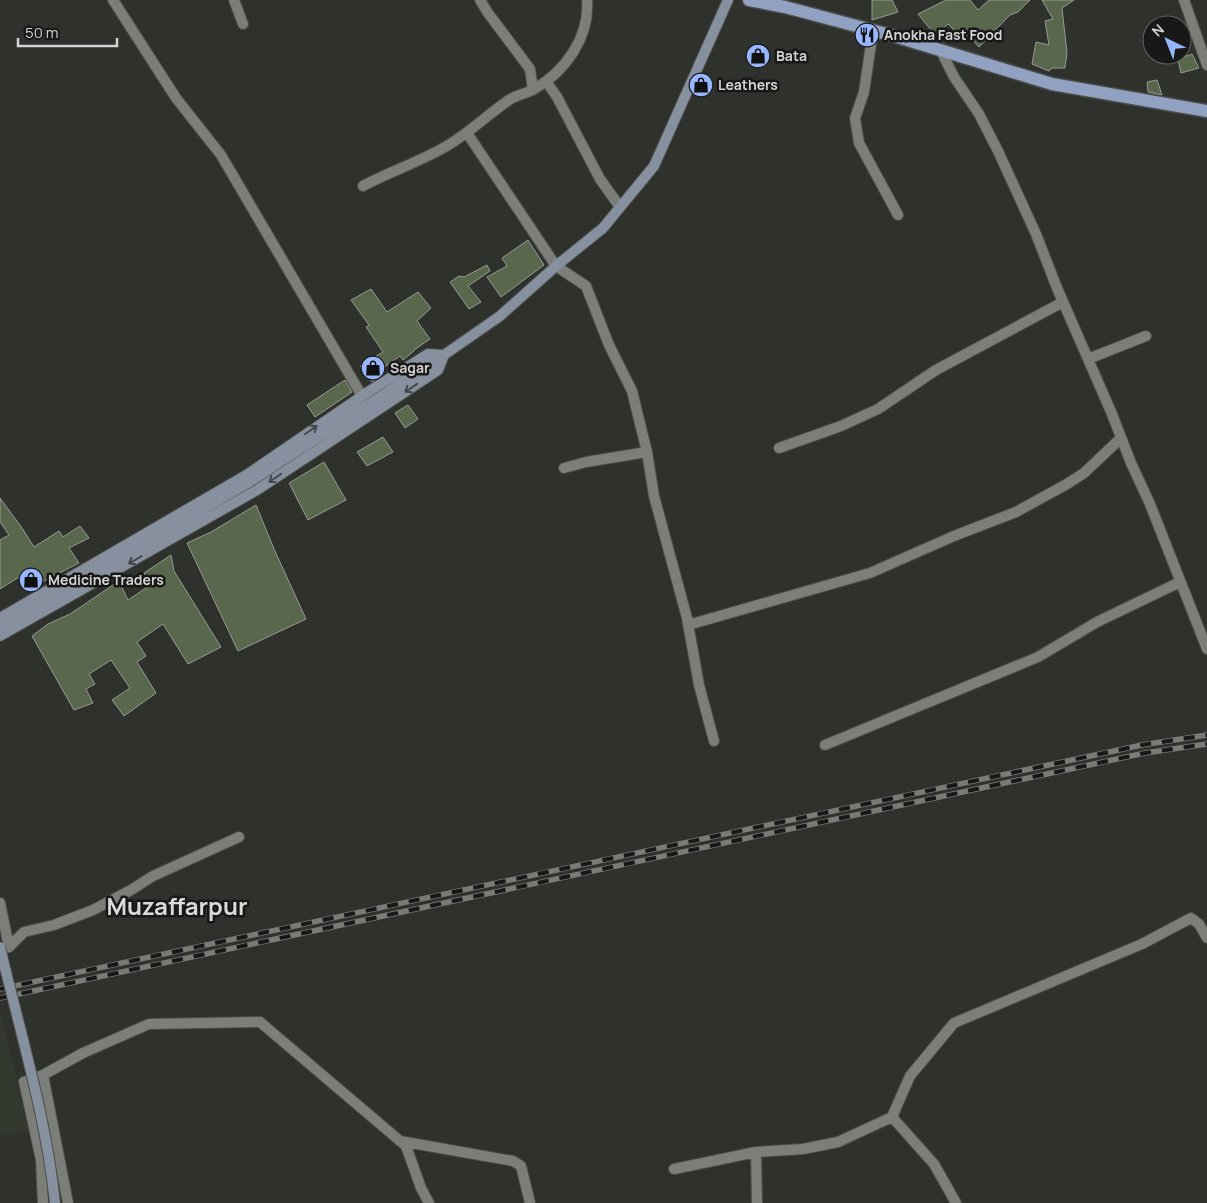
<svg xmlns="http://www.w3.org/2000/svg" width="1207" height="1203" font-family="Manrope,sans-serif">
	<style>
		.built { fill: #33392f }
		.building { fill: #59674c; stroke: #979a95 }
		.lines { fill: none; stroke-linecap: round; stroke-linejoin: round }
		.minor-casing { stroke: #4c4d4a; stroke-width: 12 }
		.tertiary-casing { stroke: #4c4d4a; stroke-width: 12 }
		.secondary-casing { stroke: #4c4d4a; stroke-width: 12 }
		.primary-casing { stroke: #4c4d4a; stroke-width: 15 }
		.minor { stroke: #7b7e79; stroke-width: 10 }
		.tertiary { stroke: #7b7e79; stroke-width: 10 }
		.secondary { stroke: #86909e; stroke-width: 10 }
		.primary { stroke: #91a1c2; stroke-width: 12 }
		.rail-casing { stroke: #797b77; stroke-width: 5.5 }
		.rail { stroke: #171817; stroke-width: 4; stroke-dasharray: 11; stroke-linecap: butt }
		.secondary-bridge-casing { stroke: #4c4d4a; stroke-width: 12; stroke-linecap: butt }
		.secondary-bridge { stroke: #86909e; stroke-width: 10 }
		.oneway { stroke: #43484d }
		.labels { text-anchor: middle; stroke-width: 5; stroke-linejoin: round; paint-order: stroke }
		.poi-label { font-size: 14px; font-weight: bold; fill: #d3d4d1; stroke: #171817; text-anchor: start }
		.town-label { font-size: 24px; font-weight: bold; fill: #d9dcd6; stroke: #171817 }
	</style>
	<rect width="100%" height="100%" fill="#2f312d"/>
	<path class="built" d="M0 1010 29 1132 0 1134Z"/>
	<path class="building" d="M872 0H892L898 12 872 20Z
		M946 0H970L978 10 989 0H1030L1018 12 1010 15 979 47 968 35 963 39 948 24 936 36 918 14Z
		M1042 0H1074L1062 8 1067 53 1065 68H1052L1049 71 1032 64 1036 42 1049 45 1045 21 1053 19Z
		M1192 54 1199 68 1181 73 1178 59Z
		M1157 80 1162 95 1148 92 1147 82Z
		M528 240 544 265 501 297 487 277 507 266 502 258Z
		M487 265 490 271 468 286 481 302 469 309 450 282 459 276 464 277Z
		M371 289 387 312 418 292 431 308 417 321 430 339 414 350V351L403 360 400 356 380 370 384 374 372 382 360 366 383 352 366 327 369 325 351 300Z
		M345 380 352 392 315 417 307 405Z
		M408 405 418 419 405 428 395 413Z
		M383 437 393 452 367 466 357 452Z
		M324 462 346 500 308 520 289 483Z
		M0 498 22 528 34 547 59 531 63 537 80 526 89 538 69 548 79 563 38 584 30 570 0 589V540L9 535 0 522Z
		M256 505 274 549 306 619 238 651 187 543 211 532Z
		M171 555 174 571 221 647 188 664 163 624 137 642 146 656 137 662 156 693 124 716 112 700 130 688 111 660 89 674 95 684 86 689 93 703 74 710 32 636 48 624 70 614 119 581 128 600 149 586 144 573Z"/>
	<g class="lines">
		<g class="minor-casing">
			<path id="minor" d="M113 0 176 98 221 155 362 396
				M234 0 243 24
				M480 0 488 13 530 69 533 90
				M873 31 864 92 855 118 859 143 898 215
				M941 51 954 77 979 114 998 151 1036 234 1057 288 1112 414 1131 463 1150 504 1207 649
				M546 81 557 97 600 179 620 207
				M467 133 556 266 586 286 609 345 632 391 647 452 654 496 687 618 699 685 714 741
				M363 186C389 172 419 162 445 147 468 134 487 115 509 100 516 95 526 94 534 89 565 72 590 37 587 0
				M1088 359 1146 336
				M779 448 841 426 878 409 936 370 1063 302
				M564 468 586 462 647 452
				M688 625 870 573 954 536 1016 512 1067 484 1084 473 1121 438
				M825 745 1038 657 1097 622 1180 582
				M0 903 9 947 4 948
				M9 947 24 932 54 925 93 910 131 890 153 876 239 837
				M43 1075 68 1203
				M892 1117 934 1164 956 1203
				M400 1141 513 1161 521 1166 530 1203
				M756 1152 757 1203
				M674 1169 756 1152 803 1149 838 1142 892 1117 910 1076 954 1023 1142 944 1191 918 1199 924 1207 938
				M43 1203 41 1160 24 1082 43 1075 83 1053 149 1024 260 1022 406 1146 421 1188 429 1203"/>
		</g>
		<g class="tertiary-casing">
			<path id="tertiary" d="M1184 0 1207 65"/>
		</g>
		<g class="secondary-casing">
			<path id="secondary" d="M0 618 248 474 371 390 428 354 444 355
				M0 627 248 483 444 355 500 316 556 266 603 228 654 166 728 0
				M0 636 257 490 438 370 444 355"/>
		</g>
		<g class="primary-casing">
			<path id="primary" d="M749 0 785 7 894 36 1052 84 1207 111"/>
		</g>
		<use href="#minor" class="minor"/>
		<use href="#tertiary" class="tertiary"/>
		<use href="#secondary" class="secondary"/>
		<use href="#primary" class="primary"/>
		<g class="rail-casing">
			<path id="rail" d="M0 989 1142 745 1207 735
				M0 998 1145 753 1207 744"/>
		</g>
		<use href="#rail" class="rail"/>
		<g class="secondary-bridge-casing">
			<path id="secondary-bridge" d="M0 947C20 1032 46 1116 55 1203"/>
		</g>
		<use href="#secondary-bridge" class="secondary-bridge"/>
	</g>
	<defs><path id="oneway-shaft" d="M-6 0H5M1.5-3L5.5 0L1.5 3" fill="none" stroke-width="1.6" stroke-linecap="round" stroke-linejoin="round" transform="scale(1.25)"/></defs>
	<g class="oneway">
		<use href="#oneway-shaft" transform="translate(411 388) rotate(146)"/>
		<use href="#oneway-shaft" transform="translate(311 430) rotate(-35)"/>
		<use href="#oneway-shaft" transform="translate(275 478) rotate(146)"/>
		<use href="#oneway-shaft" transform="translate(135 560) rotate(150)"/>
	</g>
	<defs>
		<g id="restaurant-disc" transform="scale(1.25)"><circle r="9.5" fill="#97b6fd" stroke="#171817"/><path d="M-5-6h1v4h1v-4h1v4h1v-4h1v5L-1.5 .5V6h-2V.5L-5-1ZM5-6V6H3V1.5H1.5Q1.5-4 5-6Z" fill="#111"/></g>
		<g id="shop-disc" transform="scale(1.25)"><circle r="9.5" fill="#97b6fd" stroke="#171817"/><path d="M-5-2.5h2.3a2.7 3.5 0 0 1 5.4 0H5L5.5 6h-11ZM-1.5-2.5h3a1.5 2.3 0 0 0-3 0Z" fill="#111"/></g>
	</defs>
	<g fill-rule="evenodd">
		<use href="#restaurant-disc" x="867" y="35"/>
		<use href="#shop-disc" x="758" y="56"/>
		<use href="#shop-disc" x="701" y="85"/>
		<use href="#shop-disc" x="373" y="368"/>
		<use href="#shop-disc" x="31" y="580"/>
	</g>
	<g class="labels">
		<g class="poi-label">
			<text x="884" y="40">Anokha Fast Food</text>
			<text x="776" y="61">Bata</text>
			<text x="718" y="90">Leathers</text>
			<text x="390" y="373">Sagar</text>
			<text x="48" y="585">Medicine Traders</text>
		</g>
		<g class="town-label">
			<text x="177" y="915">Muzaffarpur</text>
		</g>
	</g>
	<g transform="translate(1167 40) rotate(317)"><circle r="24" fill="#171817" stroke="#626361"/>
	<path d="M0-4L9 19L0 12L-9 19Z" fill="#97b6fd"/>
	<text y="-8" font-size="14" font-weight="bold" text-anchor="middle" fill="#d3d4d1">N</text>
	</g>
	<path d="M18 38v8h99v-8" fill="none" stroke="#d3d4d1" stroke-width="2.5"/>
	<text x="25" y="38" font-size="15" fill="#d3d4d1" stroke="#171817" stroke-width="4" paint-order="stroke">50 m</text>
</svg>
